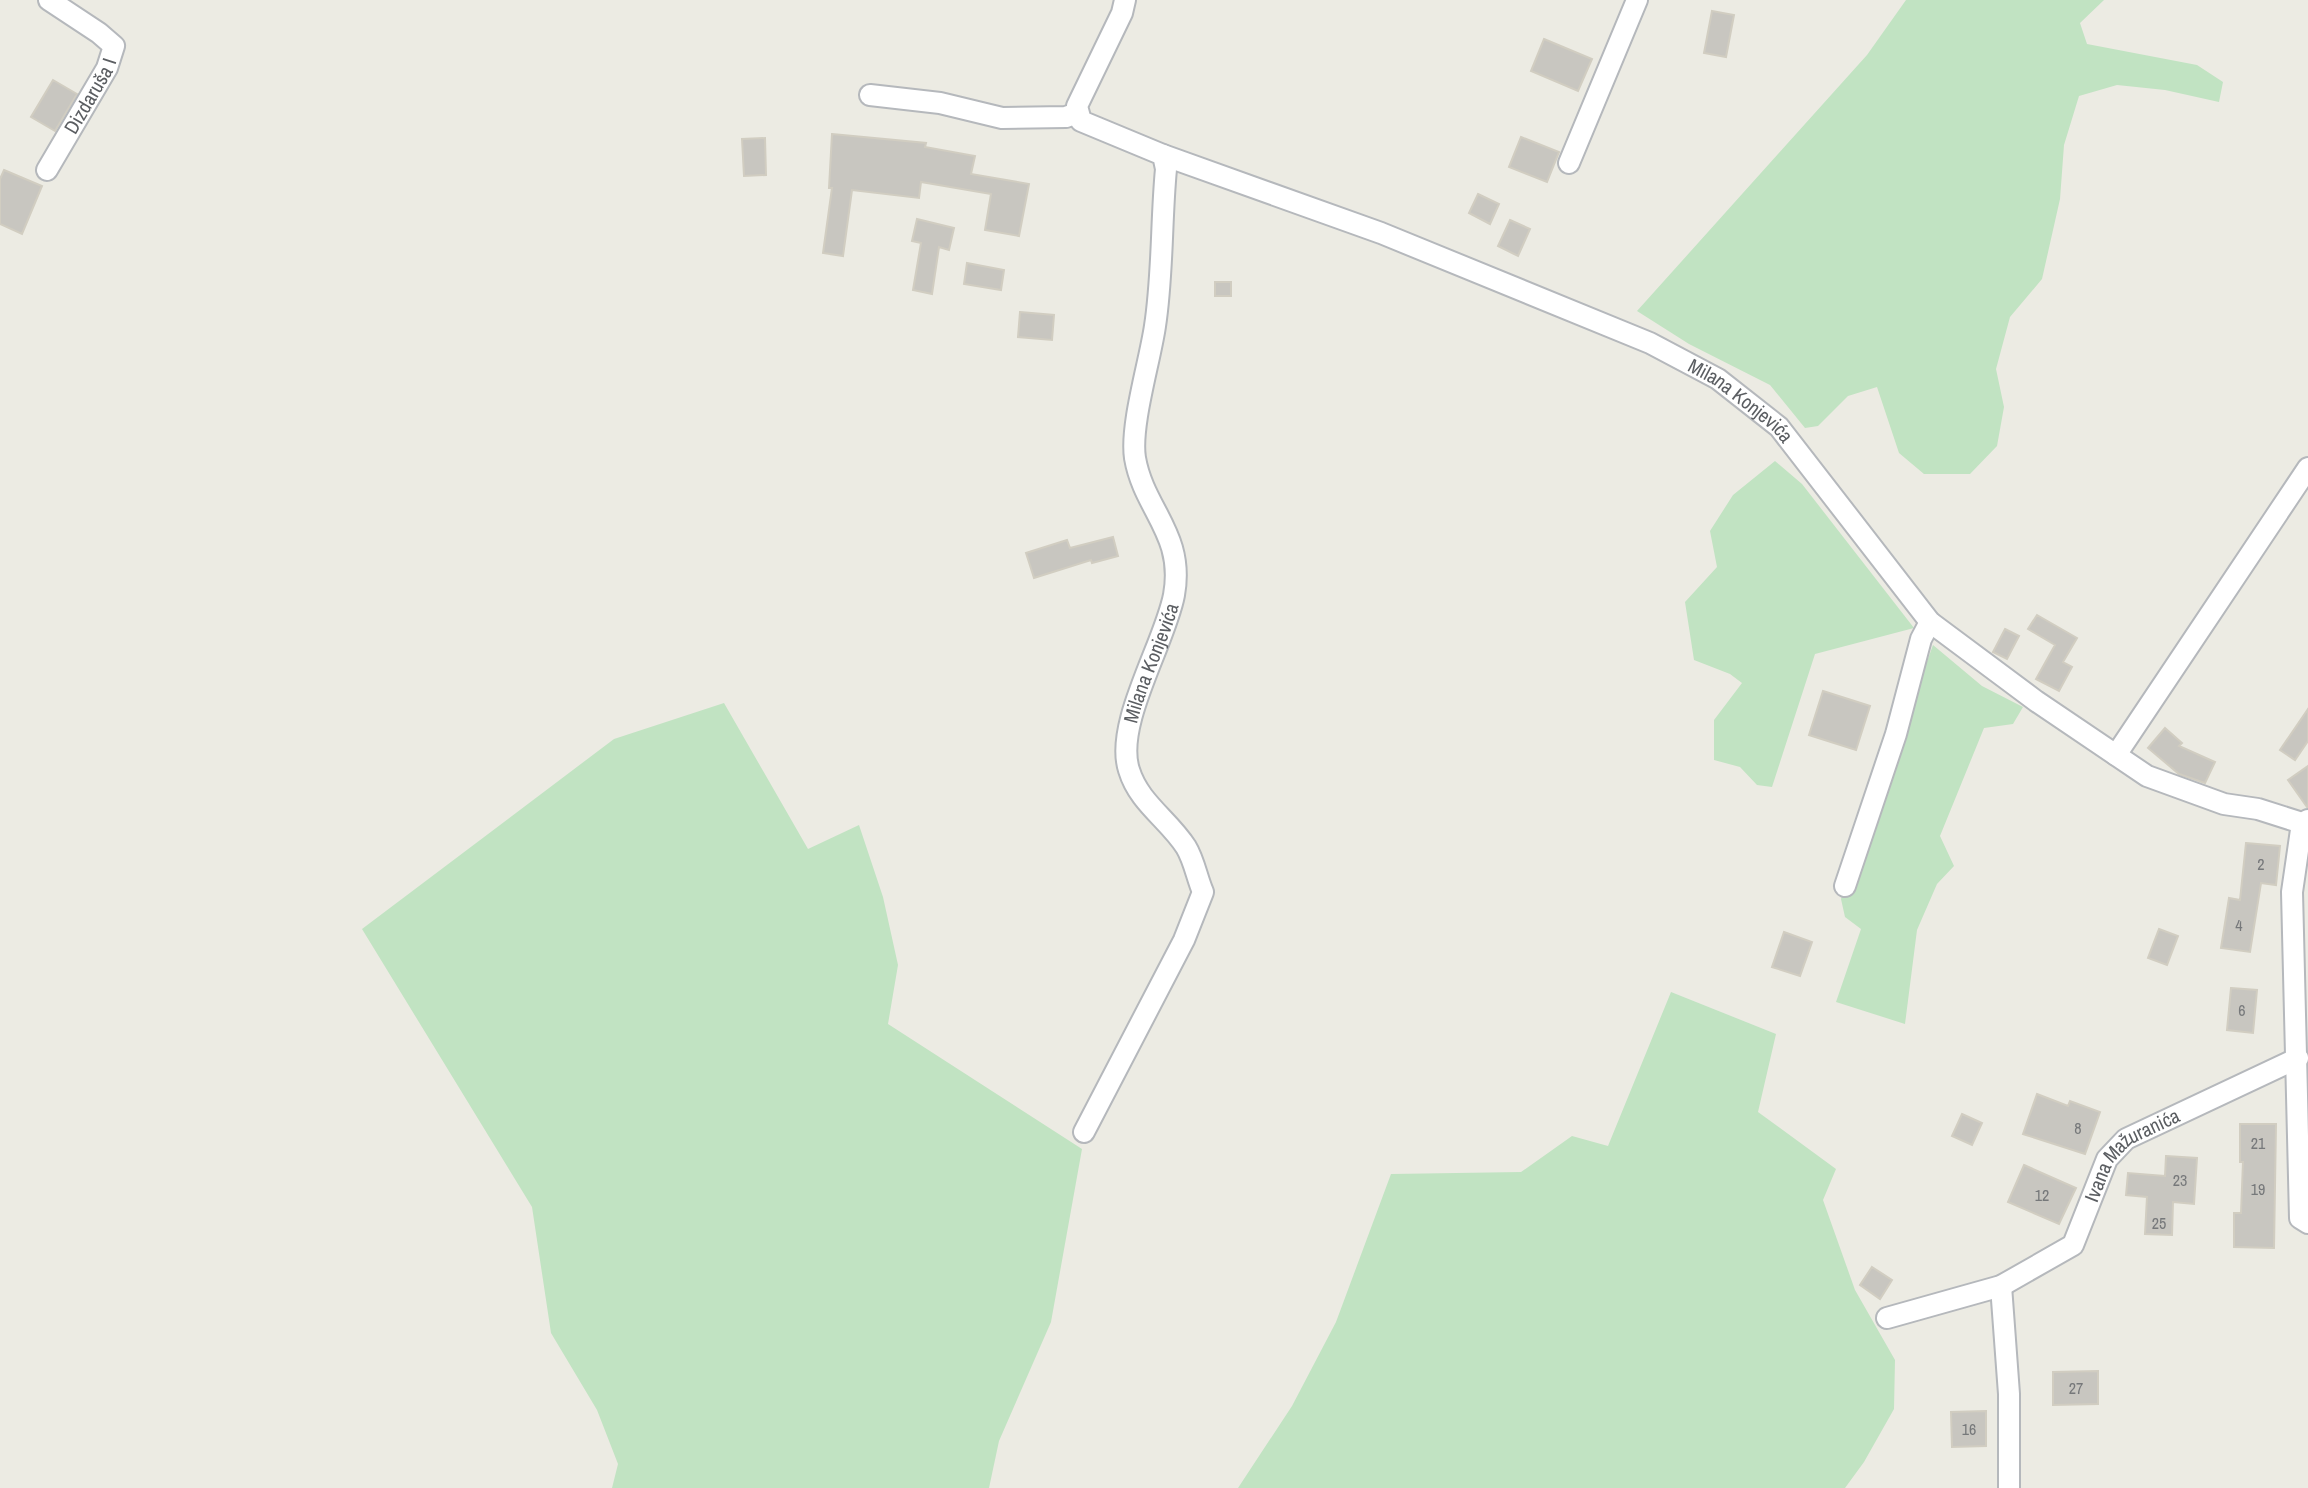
<svg xmlns="http://www.w3.org/2000/svg" width="2308" height="1488" font-family="'Archivo Narrow',sans-serif">
	<style>
		.green { fill: #c1e3c2 }
		.building { fill: #c8c6c0; stroke: #d1cdc1; stroke-width: 2 }
		.lines { fill: none; stroke-linecap: round; stroke-linejoin: round }
		.minor-casing { stroke: #b5b8bc; stroke-width: 24 }
		.minor { stroke: #fff; stroke-width: 20 }
		.labels { text-anchor: middle; stroke-width: 7; stroke-linejoin: round; paint-order: stroke }
		.number-label { font-size: 16px; fill: #76787a }
		.street-label { font-size: 20px; fill: #5b5e62; stroke: #fff }
	</style>
	<rect width="100%" height="100%" fill="#ecebe3"/>
	<path class="green" d="M1906 0H2104L2080 23 2087 44 2197 65 2223 82 2219 102 2165 90 2117 85 2079 96 2064 145 2060 199 2042 279 2010 317 1996 369 2004 407 1997 446 1970 474H1924L1899 453 1877 387 1848 396 1818 426 1805 428 1770 385 1689 344 1637 311 1867 55Z
		M1775 461 1802 484 1914 628 1815 654 1772 787 1757 785 1740 767 1714 760V720L1742 683 1730 674 1694 660 1685 602 1717 567 1710 531 1733 495Z
		M1933 645 1982 686 2023 707 2013 724 1984 728 1940 836 1954 866 1937 884 1917 930 1905 1024 1836 1002 1861 929 1845 917 1841 899Z
		M724 703 808 849 859 825 883 897 898 965 888 1024 1082 1149 1051 1322 999 1441 989 1488H612L618 1464 597 1410 551 1333 532 1207 362 929 614 739Z
		M1671 992 1776 1034 1758 1112 1836 1169 1823 1200 1855 1290 1895 1360 1894 1409 1864 1462 1845 1488H1238L1292 1406 1336 1322 1391 1174 1521 1172 1572 1136 1608 1146Z"/>
	<path class="building" d="M1712 11 1734 15 1726 57 1704 53Z
		M1544 39 1592 59 1578 91 1531 71Z
		M53 80 77 94 55 131 31 117Z
		M832 134 926 143 925 147 975 156 971 174 1029 184 1019 236 985 230 991 194 921 182 919 198 852 190 843 256 823 253 832 188H829Z
		M1521 137 1559 152 1547 182 1509 167Z
		M765 138 766 175 744 176 742 139Z
		M4 170 42 186 22 234 0 224V179Z
		M1478 194 1499 204 1490 224 1469 213Z
		M917 219 954 228 949 250 939 247 932 294 913 290 921 243 912 241Z
		M1510 220 1530 229 1518 256 1498 246Z
		M967 263 1004 270 1001 290 964 284Z
		M1215 282H1231V296H1215Z
		M1020 312 1054 315 1052 340 1018 337Z
		M1113 537 1118 556 1092 563 1091 560 1034 578 1026 553 1067 540 1070 548Z
		M2037 615 2077 638 2063 662 2072 667 2059 691 2036 679 2055 645 2028 629Z
		M2005 629 2019 636 2007 659 1993 652Z
		M1823 691 1870 706 1856 750 1809 735Z
		M2308 709V741L2295 760 2280 750Z
		M2165 728 2182 743 2179 746 2215 762 2205 783 2179 774 2148 748Z
		M2308 766V807H2307L2288 780Z
		M2246 843 2280 846 2276 885 2261 883 2250 952 2221 948 2229 898 2240 900Z
		M2159 929 2178 936 2167 965 2148 958Z
		M1784 932 1812 942 1800 976 1772 967Z
		M2231 988 2257 990 2253 1033 2227 1030Z
		M2037 1094 2068 1106 2070 1101 2100 1112 2085 1154 2023 1134Z
		M1962 1114 1982 1123 1972 1145 1952 1136Z
		M2240 1124H2276L2274 1248 2234 1247V1213H2241L2243 1162H2240Z
		M2166 1156 2197 1158 2194 1204 2173 1202 2172 1235 2145 1234 2147 1197 2126 1195 2128 1173 2165 1176Z
		M2024 1165 2076 1188 2059 1224 2008 1202Z
		M1872 1267 1892 1280 1880 1299 1860 1285Z
		M2098 1371V1404L2053 1405V1372Z
		M1986 1411V1446L1952 1447 1951 1412Z"/>
	<g class="lines">
		<g class="minor-casing">
			<g id="minor">
				<path d="M870 95 940 103 1002 118 1066 117 1077 113"/>
				<path id="s1" d="M1163 155 1381 233 1650 343 1718 379 1779 427 1930 622 2036 701 2147 776 2224 804 2258 809 2302 823 2308 820"/>
				<path d="M1569 163 1637 0"/>
				<path id="s2" d="M47 170 107 68 114 46 99 33 49 0"/>
				<path d="M2116 755 2308 468"/>
				<path d="M2302 823 2292 892 2300 1218 2308 1223"/>
				<path d="M1845 886 1896 734 1921 639 1930 622"/>
				<path id="s3" d="M1084 1132 1184 940 1203 892C1197 878 1194 860 1186 847 1168 819 1139 803 1129 770 1114 724 1165 643 1174 595 1185 534 1144 510 1135 458 1130 425 1150 361 1155 326 1163 274 1161 221 1166 169L1163 155 1081 121 1077 106 1122 13 1125 0"/>
				<path d="M2001 1286 2009 1394V1488"/>
				<path id="s4" d="M1887 1318 2001 1286 2073 1245 2107 1159 2126 1139 2298 1058"/>
			</g>
		</g>
		<use href="#minor" class="minor"/>
	</g>
	<g class="labels">
		<g class="number-label">
			<text x="2261" y="870">2</text>
			<text x="2239" y="931">4</text>
			<text x="2242" y="1016">6</text>
			<text x="2078" y="1134">8</text>
			<text x="2258" y="1149">21</text>
			<text x="2180" y="1186">23</text>
			<text x="2258" y="1195">19</text>
			<text x="2042" y="1201">12</text>
			<text x="2159" y="1229">25</text>
			<text x="2076" y="1394">27</text>
			<text x="1969" y="1435">16</text>
		</g>
		<g class="street-label">
			<text dy="7" stroke="none"><textPath href="#s2" startOffset="86">Dizdaruša I</textPath></text>
			<text dy="7" stroke="none"><textPath href="#s1" startOffset="630">Milana Konjevića</textPath></text>
			<text dy="7" stroke="none"><textPath href="#s3" startOffset="524">Milana Konjevića</textPath></text>
			<text dy="7" stroke="none"><textPath href="#s4" startOffset="314">Ivana Mažuranića</textPath></text>
		</g>
	</g>
</svg>
